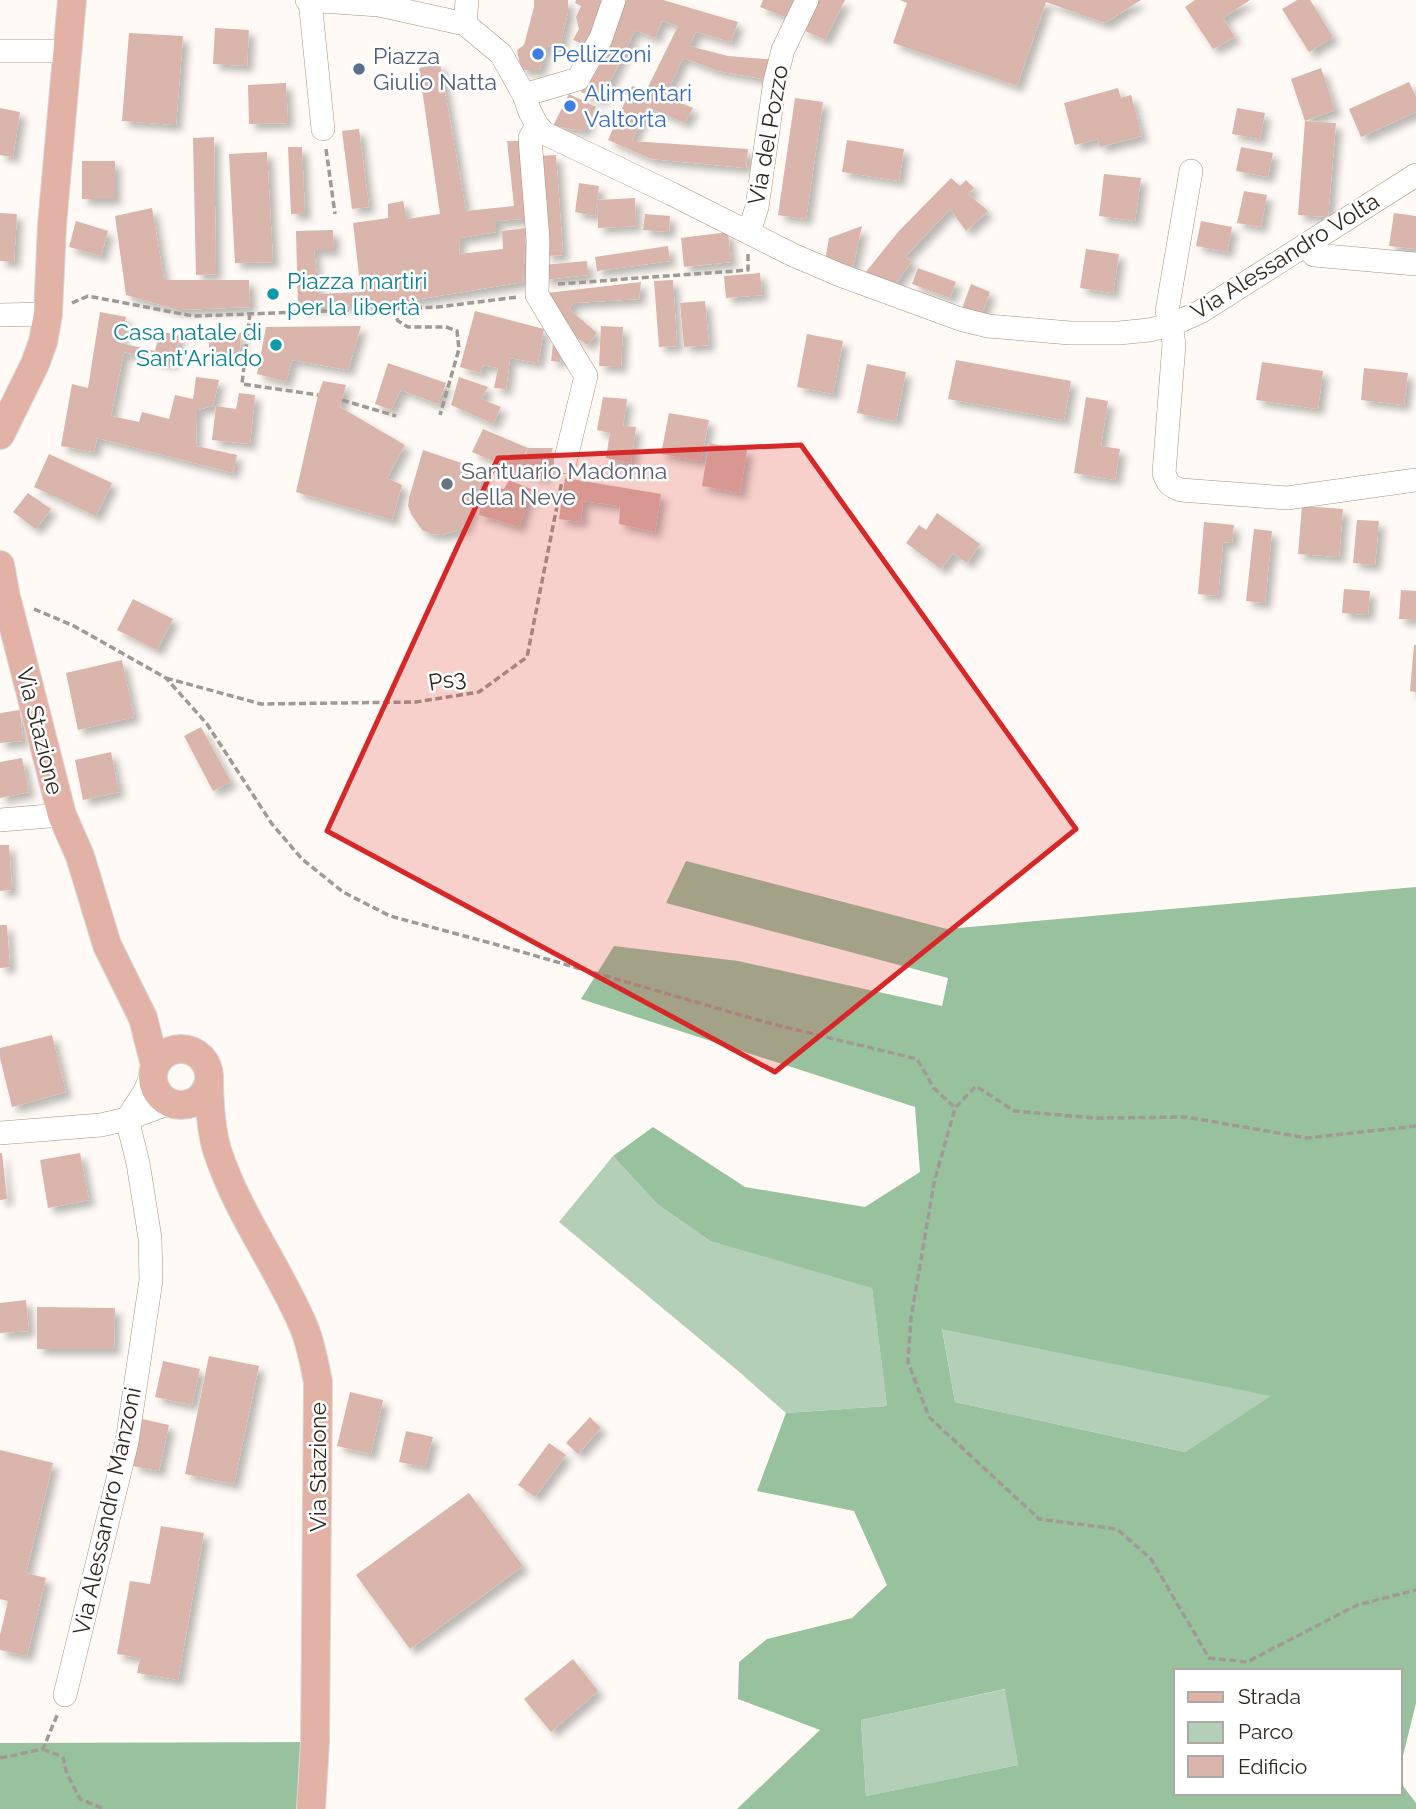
<svg xmlns="http://www.w3.org/2000/svg" width="1416" height="1809" font-family="Raleway,sans-serif">
	<style>
		.green { fill: #b4cfb8 }
		.forest { fill: #98c19e; fill-rule: evenodd }
		.building { fill: #d9b5ac; filter: url(#shadow) }
		.lines { fill: none; stroke-linecap: round; stroke-linejoin: round }
		.minor-casing { stroke: #a9927a; stroke-width: 24 }
		.major-casing { stroke: #dad8d6; stroke-width: 30 }
		.path { stroke: #a19a93; stroke-width: 3.5; stroke-dasharray: 7 3.5; stroke-linecap: butt }
		.minor { stroke: #fff; stroke-width: 23 }
		.major { stroke: #e3b2a6; stroke-width: 28 }
		.marked { fill: #d62828; fill-opacity: 0.2; stroke: #d62828; stroke-width: 5; stroke-linejoin: round }
		.shop-dot { fill: #3f7fe0; stroke: #fff; stroke-width: 2.5 }
		.service-dot { fill: #5c6f8a; stroke: #fff; stroke-width: 2.5 }
		.culture-dot { fill: #0f9aa8; stroke: #fff; stroke-width: 2.5 }
		.worship-dot { fill: #6b7280; stroke: #fff; stroke-width: 2.5 }
		.labels { text-anchor: middle; stroke-width: 5; stroke-linejoin: round; paint-order: stroke }
		.shop-label { font-size: 23px; fill: #366cbe; stroke: #fff; text-anchor: start }
		.service-label { font-size: 23px; fill: #4e5e75; stroke: #fff; text-anchor: start }
		.street-label { font-size: 23px; fill: #30271e; stroke: #fff }
		.culture-label { font-size: 23px; fill: #0d838f; stroke: #fff; text-anchor: start }
		.worship-label { font-size: 23px; fill: #5b616d; stroke: #fff; text-anchor: start }
	</style>
	<defs>
		<filter id="shadow"><feDropShadow dx="6" dy="6" stdDeviation="3.5" flood-color="#0004"/></filter>
	</defs>
	<rect width="100%" height="100%" fill="#fffaf5"/>
	<path class="green" d="M613 1156 657 1204 710 1241 872 1287 887 1406 786 1413 737 1370 559 1222Z
		M942 1328 1272 1396 1185 1452 955 1402Z
		M1006 1689 1018 1765 866 1796 861 1720Z"/>
	<path class="forest" d="M686 861 947 929 1416 887V1703L1400 1768V1671H1176V1793H1400V1782L1416 1803V1809H737L820 1730 738 1699 739 1662 767 1639 852 1618 887 1585 854 1511 757 1491 786 1413 887 1406 872 1288 710 1241 657 1204 613 1156 653 1127 745 1187 865 1207 920 1172 915 1107 581 999 614 946 738 961 942 1006 948 978 666 903ZM942 1329 1270 1396H1271L1185 1452 955 1402ZM1005 1689 1018 1765 866 1796 861 1720Z
		M315 1742 311 1809H0V1743Z"/>
	<path class="building" d="M534 0H568V12L560 46 546 47 540 70H521L517 50 524 45 534 7Z
		M576 0H605L588 47 573 40 579 29 576 17 581 6 575 3Z
		M617 0H663L738 22 731 42 696 32 689 46 728 56 776 60 768 80 718 71 683 58 665 96 693 108 685 123 647 107 632 141 748 149 746 168 651 159 608 140 632 86 646 91 678 26 662 21 655 38 635 30 601 101 581 92 607 39Z
		M763 0H798L790 19 760 7Z
		M815 0H845L825 40 801 29Z
		M900 0H1141L1105 23 1046 2 1017 86 893 43 907 3Z
		M1195 0H1250L1223 18 1235 37 1213 49 1185 7Z
		M1297 0H1310L1333 37 1309 52 1282 9Z
		M215 28 249 30 247 66 213 64Z
		M129 33 183 36 176 125 122 121Z
		M440 63 466 211 514 206 507 141H524L534 218 496 221V232L460 238 459 254 503 249 502 231 526 228 523 282 402 302 298 308 296 231 333 230 334 250H314L319 294 361 292 353 223 388 218V204L403 201 407 219 440 214 419 68Z
		M1321 68 1335 110 1305 121 1291 79Z
		M1409 82 1416 97V112L1361 137 1349 109Z
		M286 83 288 123 249 124 248 85Z
		M1118 88 1121 98 1131 95 1142 136 1100 147 1098 139 1075 145 1064 103Z
		M569 94 596 107 584 131 553 126Z
		M795 98 823 102 806 219 778 215Z
		M0 108 20 112 13 157 0 155Z
		M1237 108 1265 113 1260 139 1232 134Z
		M1305 121 1336 123 1328 217 1298 215Z
		M359 129 369 207 352 209 342 131Z
		M214 137 216 274 196 275 193 138Z
		M847 140 904 149 899 181 842 172Z
		M288 147H302L305 214H291Z
		M1241 147 1273 153 1268 177 1236 171Z
		M267 152 273 262 235 263 229 154Z
		M556 155 563 255 546 256 538 156Z
		M82 161H115V199H82Z
		M1104 174 1141 178 1135 221 1099 216Z
		M951 178 960 186 966 180 974 188 968 194 988 211 966 231 950 209 905 257 912 261 895 285 865 273 898 232Z
		M579 183 599 186 595 216 575 212Z
		M1244 191 1267 195 1261 227 1237 223Z
		M635 198 636 226 598 228 597 200Z
		M152 208 164 280H249L250 307 178 310 126 295 115 216Z
		M0 213 17 214 14 262 0 261Z
		M1394 213 1416 216V249L1389 246Z
		M645 214 670 216 669 232 643 230Z
		M76 221 108 231 101 256 69 247Z
		M1201 221 1232 227 1227 252 1196 246Z
		M862 226 853 267 825 261 829 238Z
		M728 232 731 262 684 267 681 238Z
		M668 246 670 261 597 271 595 257Z
		M1086 249 1119 254 1113 293 1080 288Z
		M587 261 588 275 544 280 543 265Z
		M918 268 956 282 950 298 912 284Z
		M760 273 762 295 726 298 724 276Z
		M673 280 677 346 659 347 654 281Z
		M641 282 639 299 573 303 569 309 597 333 588 345 571 334 547 293Z
		M971 284 990 292 980 319 961 311Z
		M705 301 709 345 684 347 680 303Z
		M475 311 544 329 538 363 510 358 506 389 494 388 498 368 483 365 480 373 460 367Z
		M100 312 126 317 120 343 155 351 160 331 180 336 172 364 124 352 111 416 139 422 142 412 169 419 175 395 193 399 196 377 219 380 213 406 197 410 196 446 237 455 233 473 97 438 94 452 61 446 72 384 88 388Z
		M361 326 348 370 292 360 286 382 257 374 266 327Z
		M601 326 623 327 621 367 599 366Z
		M241 333 240 350 222 355H210L208 336Z
		M807 334 843 341 833 394 797 387Z
		M553 343 563 344 560 362 551 361Z
		M956 360 1071 381 1064 420 948 399Z
		M1262 362 1323 371 1318 409 1256 400Z
		M388 363 446 383 438 404 401 390 391 410 375 404Z
		M867 364 906 372 896 421 857 413Z
		M1364 368 1408 373 1404 405 1361 400Z
		M459 377 488 387 481 399 501 407 493 424 451 405Z
		M323 381 346 385 340 407 405 445 387 478 402 485 392 520 296 492 318 395Z
		M239 393 255 395 250 444 212 440 216 406 236 409Z
		M603 397 627 399 623 426 636 427 631 463 606 458 610 433 597 430Z
		M1086 397 1108 401 1101 446 1120 449 1115 480 1074 473Z
		M669 413 709 420 701 461 661 454Z
		M483 429 528 448 516 471 472 452Z
		M709 443 747 450 740 493 702 486Z
		M528 448H553L544 478 520 471Z
		M423 450 485 471 466 525 457 531 441 535 432 534 422 530 411 514 408 506 409 498Z
		M49 454 112 483 96 516 34 487Z
		M565 478 661 494 655 532 619 524 620 506 583 501 581 522 559 519Z
		M509 480 531 489 519 527 479 515 485 488 504 489Z
		M28 493 51 509 36 529 13 512Z
		M1302 506 1343 509 1339 557 1298 554Z
		M937 513 980 544 967 563 953 553 941 569 906 543 919 525 926 530Z
		M1357 520 1379 521 1375 565 1353 563Z
		M1204 522 1234 525 1232 543 1223 542 1218 596 1198 594Z
		M1254 529 1272 531 1265 603 1246 601Z
		M1344 589 1370 591 1368 615 1342 613Z
		M1401 590 1416 591V620L1399 619Z
		M133 599 173 619 157 650 117 630Z
		M1414 645H1416V692L1410 691Z
		M122 660 134 717 78 730 66 673Z
		M20 710 23 741 0 743V713Z
		M201 727 231 782 213 791 184 736Z
		M111 752 119 792 83 800 75 760Z
		M22 758 29 792 0 798V762Z
		M0 845H9L12 890 0 891Z
		M0 925H7L10 967 0 968Z
		M52 1035 66 1092 12 1107 0 1058V1048Z
		M0 1153H2L7 1199 0 1200Z
		M80 1153 89 1200 48 1208 40 1160Z
		M26 1300 29 1331 0 1333V1303Z
		M37 1307 115 1308 114 1349H37Z
		M209 1356 259 1366 234 1484 185 1474Z
		M163 1361 200 1369 192 1405 155 1397Z
		M350 1392 383 1400 371 1454 337 1446Z
		M590 1417 601 1428 578 1454 566 1443Z
		M142 1419 169 1425 159 1471 133 1466Z
		M406 1431 433 1437 425 1467 399 1462Z
		M549 1443 566 1455 535 1497 518 1485Z
		M0 1450 53 1463 26 1573 46 1578 27 1656 0 1650V1635L8 1601 0 1599Z
		M469 1493 523 1566 410 1649 356 1575Z
		M161 1526 204 1533 178 1680 137 1673 140 1658 117 1654 130 1581 150 1584Z
		M573 1659 598 1691 551 1732 524 1699Z"/>
	<g class="lines">
		<g class="minor-casing">
			<path id="minor" d="M307 0 379 5 465 24 501 54 524 95 530 112 537 125 544 133 672 194 793 255 840 275 960 319 988 326 1070 333H1119L1149 330 1171 325 1200 312 1416 175
				M310 0 323 129
				M465 24 467 0
				M0 51H67
				M524 95 578 79 601 38 614 0
				M537 125 530 138 538 240 537 295 586 376 565 462
				M1191 171 1167 311 1171 325 1174 344 1164 473C1167 483 1171 487 1181 490L1287 498 1416 480
				M749 232 757 207 775 81 783 50 807 0
				M1305 245 1314 255 1416 264
				M0 315 48 314
				M0 820 62 815
				M127 1119 145 1091 152 1074
				M0 1133 101 1125 127 1119 170 1103
				M65 1695 127 1442 151 1280 150 1238 138 1163 127 1119"/>
		</g>
		<g class="major-casing">
			<path id="major" d="M0 435 35 364 43 342 48 314 52 225 72 0
				M0 565 6 597 62 815 80 856 107 945 143 1018 155 1065
				M153 1077a28 28 0 1 1 56 0a28 28 0 1 1-56 0Z
				M209 1075C209 1099 210 1126 217 1150 237 1212 277 1265 303 1325 311 1343 314 1363 318 1382L315 1742 311 1809"/>
		</g>
		<path class="path" d="M326 149 335 214
			M558 284 748 270V254
			M72 303 88 296 193 316 438 307 518 297
			M392 309 398 321 408 327H446L457 331 459 349 440 415
			M250 313 242 384 318 395
			M342 400 396 416
			M34 609 74 626 166 678 207 724 272 824 302 859 343 892 390 916 498 945 772 1024 917 1059 934 1088 955 1108
			M166 678 261 704 416 702 479 692 527 657 562 481
			M1416 1126 1307 1138 1186 1117 1095 1118 1014 1111 976 1086 955 1108 934 1183 911 1318 908 1362 929 1417 1039 1519 1117 1529 1151 1559 1209 1658 1247 1662 1357 1605 1416 1590
			M43 1749 63 1757 67 1774 80 1799 104 1809
			M0 1758 43 1749 58 1713"/>
		<use href="#minor" class="minor"/>
		<use href="#major" class="major"/>
	</g>
	<path class="marked" d="M801 445 1076 829 775 1072 327 831 498 458Z"/>
	<g class="shop-dot">
		<circle cx="538" cy="54" r="7"/>
		<circle cx="570" cy="106" r="7"/>
	</g>
	<circle class="service-dot" cx="359" cy="69" r="7"/>
	<g class="culture-dot">
		<circle cx="273" cy="294" r="7"/>
		<circle cx="276" cy="345" r="7"/>
	</g>
	<circle class="worship-dot" cx="447" cy="484" r="7"/>
	<g class="labels">
		<g class="shop-label">
			<text x="552" y="62">Pellizzoni</text>
			<text x="584" y="101">Alimentari<tspan x="584" dy="26">Valtorta</tspan></text>
		</g>
		<g class="service-label">
			<text x="373" y="64">Piazza<tspan x="373" dy="26">Giulio Natta</tspan></text>
		</g>
		<g class="street-label">
			<text transform="translate(768 135) rotate(-80)" y="8">Via del Pozzo</text>
			<text transform="translate(1285 256) rotate(-32)" y="8">Via Alessandro Volta</text>
			<text transform="translate(447 680) rotate(-9)" y="8">Ps3</text>
			<text transform="translate(40 731) rotate(76)" y="8">Via Stazione</text>
			<text transform="translate(318 1467) rotate(-90)" y="8">Via Stazione</text>
			<text transform="translate(107 1511) rotate(-78)" y="8">Via Alessandro Manzoni</text>
		</g>
		<g class="culture-label">
			<text x="287" y="289">Piazza martiri<tspan x="287" dy="26">per la libertà</tspan></text>
			<text x="262" y="340" text-anchor="end">Casa natale di<tspan x="262" dy="26">Sant'Arialdo</tspan></text>
		</g>
		<g class="worship-label">
			<text x="461" y="479">Santuario Madonna<tspan x="461" dy="26">della Neve</tspan></text>
		</g>
	</g>
	<rect x="1174" y="1669" width="228" height="126" fill="#ffffff" stroke="#aca9a5" stroke-width="2"/>
	<rect x="1188" y="1692" width="35" height="10" fill="#e3b2a6" stroke="#aca9a5" stroke-width="2"/>
	<text x="1238" y="1704" font-size="21" fill="#30271e">Strada</text>
	<rect x="1188" y="1722" width="35" height="21" fill="#b4cfb8" stroke="#aca9a5" stroke-width="2"/>
	<text x="1238" y="1739" font-size="21" fill="#30271e">Parco</text>
	<rect x="1188" y="1756" width="35" height="21" fill="#d9b5ac" stroke="#aca9a5" stroke-width="2"/>
	<text x="1238" y="1774" font-size="21" fill="#30271e">Edificio</text>
</svg>
